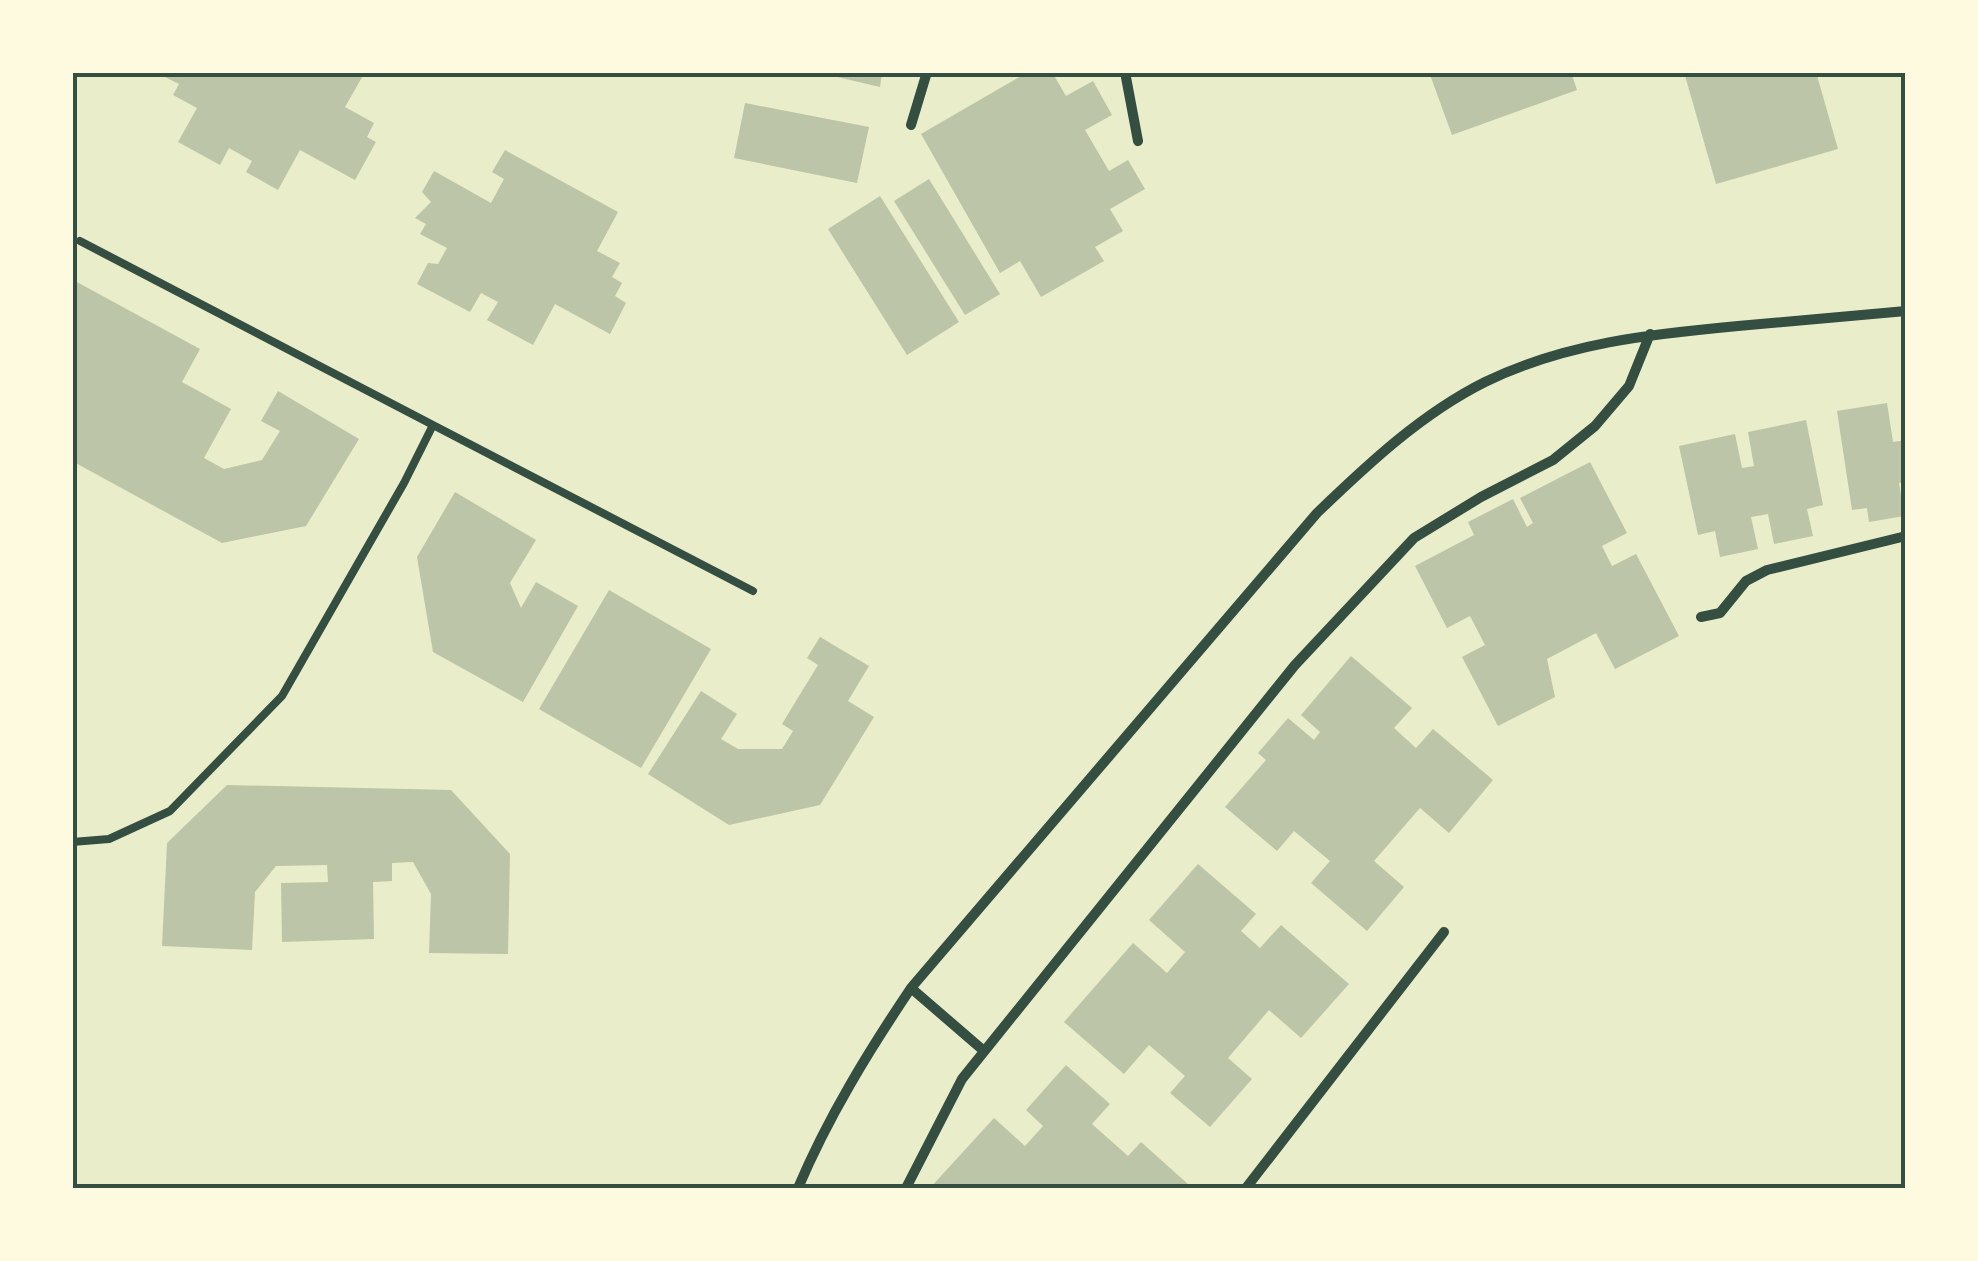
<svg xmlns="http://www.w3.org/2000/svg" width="1978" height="1261" font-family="'Exo 2',sans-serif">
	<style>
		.building { fill: #bcc5a7 }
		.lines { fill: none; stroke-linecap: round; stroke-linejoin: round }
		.service { stroke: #344e41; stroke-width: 8 }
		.minor { stroke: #344e41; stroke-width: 10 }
		.neatline { fill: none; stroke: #344e41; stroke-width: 4 }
	</style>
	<rect width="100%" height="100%" fill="#e9edc9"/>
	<path class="building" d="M168 72H365L345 107 374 123 367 137 376 142 355 180 300 150 278 190 246 172 252 161 229 148 220 165 178 142 197 108 173 95 179 84 165 77Z
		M816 72H882L880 87Z
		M1028 72H1052L1066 96 1093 81 1112 115 1085 130 1109 171 1128 160 1145 189 1110 209 1123 231 1095 247 1104 261 1041 297 1020 261 1000 273 921 134Z
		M1429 72H1571L1577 90 1452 135Z
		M1684 72H1816L1838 149 1716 184Z
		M745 103 869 127 857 183 734 158Z
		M505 150 618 212 597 251 620 263 612 277 622 283 615 296 626 303 610 334 555 304 533 345 487 320 498 302 481 293 470 312 417 284 428 263 438 264 447 248 420 234 426 224 415 218 431 202 422 192 434 171 491 203 504 179 492 172Z
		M929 179 1000 294 965 315 894 201Z
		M880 196 959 322 907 355 828 229Z
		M75 281 200 349 182 382 231 409 204 458 224 469 262 460 280 431 261 421 278 391 359 439 306 526 222 543 72 461V285Z
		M1887 403 1893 442 1906 440V482L1899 483 1904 516 1869 522 1867 508 1852 510 1837 411Z
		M1806 420 1823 505 1807 509 1813 536 1774 544 1768 514 1751 517 1758 549 1720 557 1715 531 1698 535 1679 446 1735 434 1742 468 1754 466 1748 432Z
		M1590 462 1627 533 1602 546 1612 566 1636 554 1679 636 1615 669 1596 633 1547 659 1555 697 1498 726 1462 657 1485 645 1470 616 1447 628 1415 566 1474 535 1468 522 1513 499 1527 527 1533 523 1520 498Z
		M455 492 536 540 510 583 521 608 536 582 578 606 523 702 433 652 417 557Z
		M609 590 711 649 641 768 539 709Z
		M820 637 869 666 848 701 874 717 820 805 729 825 648 774 701 691 737 714 721 739 738 749H782L793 731 782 724 818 665 807 658Z
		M1351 656 1412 708 1394 728 1416 748 1433 729 1493 780 1449 833 1420 808 1374 861 1404 887 1367 931 1311 883 1330 861 1294 831 1277 851 1225 807 1266 760 1258 753 1288 718 1314 740 1320 732 1301 715Z
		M227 785 451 790 510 854 508 954 429 953 431 894 413 862 392 863V881L373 882 374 939 282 942 281 883 328 882 327 865 276 866 255 892 252 950 162 946 167 843Z
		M1198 864 1256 914 1241 931 1260 948 1281 925 1349 984 1301 1038 1269 1010 1228 1058 1252 1079 1210 1127 1170 1093 1185 1076 1149 1045 1124 1074 1064 1022 1133 943 1167 973 1185 952 1149 920Z
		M1066 1065 1110 1104 1092 1124 1128 1156 1141 1142 1189 1185 1185 1188H930L994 1118 1025 1146 1043 1126 1026 1110Z"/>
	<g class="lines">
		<path class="service" d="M433 425 753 591
			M72 842 109 839 170 811 282 696 404 483 433 425 80 241"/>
		<path class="minor" d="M1125 72 1138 141
			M911 125 927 72
			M1701 617 1720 613 1746 581 1767 570 1906 536
			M911 988 984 1051
			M798 1188C828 1117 868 1052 911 988L1317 513C1368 464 1421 414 1485 382 1565 343 1651 334 1738 326 1794 321 1850 316 1906 311
			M906 1188 962 1079 1295 665 1414 538 1481 497 1553 460 1595 426 1629 386 1650 334
			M1246 1188 1444 932"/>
	</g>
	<rect width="1978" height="1261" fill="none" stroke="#fefae0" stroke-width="150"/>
	<rect x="75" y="75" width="1828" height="1111" class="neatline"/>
</svg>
